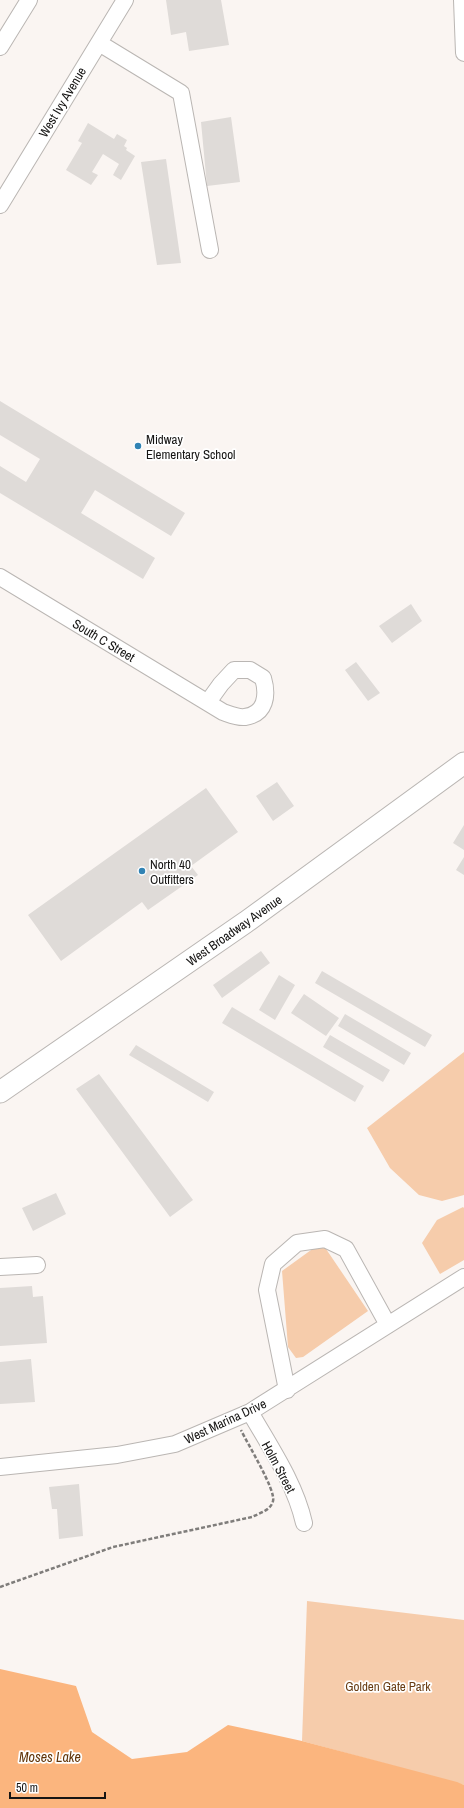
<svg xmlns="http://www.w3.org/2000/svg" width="464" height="1808" font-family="'Archivo Narrow',sans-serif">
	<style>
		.green { fill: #f6ccab }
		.water { fill: #fbb57e }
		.building { fill: #dfdbd8 }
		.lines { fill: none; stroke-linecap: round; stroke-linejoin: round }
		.minor-casing { stroke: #bab6b3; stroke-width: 18 }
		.major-casing { stroke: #bab6b3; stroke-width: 23 }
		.path { stroke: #7f7d7b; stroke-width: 2.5; stroke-dasharray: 4 2; stroke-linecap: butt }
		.minor { stroke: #fff; stroke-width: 16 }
		.major { stroke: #fff; stroke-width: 21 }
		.poi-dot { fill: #3183b4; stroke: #fff; stroke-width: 1.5 }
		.labels { text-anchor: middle; stroke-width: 3.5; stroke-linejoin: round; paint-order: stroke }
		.street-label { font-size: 13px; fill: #161514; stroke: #fff }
		.poi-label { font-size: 13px; fill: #161514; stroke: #fff; text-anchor: start }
		.park-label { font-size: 13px; fill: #693d14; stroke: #fff }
		.water-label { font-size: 14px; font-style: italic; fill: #613509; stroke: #fff }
	</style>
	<rect width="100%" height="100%" fill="#faf5f2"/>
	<path class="green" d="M464 1052V1195L442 1201 419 1195 390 1168 367 1128Z
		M463 1207 464 1208V1260L440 1274 422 1243 437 1220Z
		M318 1245 324 1246 368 1311 303 1357 296 1358 288 1347 282 1271Z
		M307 1601 464 1620V1785L302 1741Z"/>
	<path class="water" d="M0 1669 76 1686 92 1732 132 1759 187 1752 228 1725 302 1741 457 1782 464 1785V1808H0Z"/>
	<path class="building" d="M166 0H221L229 45 189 51 186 32 171 35Z
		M231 117 240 182 207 186 201 122Z
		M88 123 114 139 117 134 127 140 124 146 127 148 126 150 135 156 121 180 113 175 119 164 103 154 92 172 98 175 91 185 66 170 82 143 78 141Z
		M166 159 181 263 157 265 141 162Z
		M0 401 185 513 171 536 95 490 81 513 155 558 143 579 0 493V466L26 482 40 459 0 435Z
		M411 604 422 621 392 643 379 626Z
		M356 662 380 693 368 701 345 670Z
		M277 782 294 806 273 821 256 796Z
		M206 788 238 832 191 866 198 875 148 910 142 902 61 961 28 915Z
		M464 825V850L453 843Z
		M464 857V875L456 870Z
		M261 951 270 963 222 998 213 985Z
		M322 971 432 1035 425 1047 315 983Z
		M279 975 295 985 275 1020 259 1010Z
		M304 994 339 1018 326 1036 291 1013Z
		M232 1007 364 1086 355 1102 222 1023Z
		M345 1014 411 1053 404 1065 338 1026Z
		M330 1035 390 1070 383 1082 323 1047Z
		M136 1045 214 1092 208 1102 129 1055Z
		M99 1074 193 1200 170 1217 76 1089Z
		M56 1193 66 1214 33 1231 22 1208Z
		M32 1286 33 1297 43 1296 47 1343 0 1346V1288Z
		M31 1359 35 1402 0 1404V1362Z
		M79 1484 83 1536 59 1539 57 1509H52L49 1487Z"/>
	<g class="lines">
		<g class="minor-casing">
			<path id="minor" d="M462 0 464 53
				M99 43 181 93 210 250
				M0 47 29 0
				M0 205 125 0
				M0 577 223 712C229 714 238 718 245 717 266 714 268 695 263 678L250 670H234L221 684 208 702
				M0 1267 37 1265
				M287 1390 267 1290 273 1264 297 1243 325 1239 346 1249 388 1325
				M250 1412C270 1447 295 1483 304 1523
				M0 1467 117 1455 175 1444 250 1412 464 1277"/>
		</g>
		<g class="major-casing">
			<path id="major" d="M0 1092 246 922 464 763"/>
		</g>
		<path class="path" d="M0 1587 113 1547 252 1517C260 1513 271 1510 273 1501 276 1490 247 1443 241 1430"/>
		<use href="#minor" class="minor"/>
		<use href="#major" class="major"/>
	</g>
	<g class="poi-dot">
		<circle cx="138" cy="446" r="4"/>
		<circle cx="142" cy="871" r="4"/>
	</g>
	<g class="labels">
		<g class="street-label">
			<text transform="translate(62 102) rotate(-59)" y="5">West Ivy Avenue</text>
			<text transform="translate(104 640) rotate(31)" y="5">South C Street</text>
			<text transform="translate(234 930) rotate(-35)" y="5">West Broadway Avenue</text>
			<text transform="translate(225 1421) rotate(-25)" y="5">West Marina Drive</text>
			<text transform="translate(279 1467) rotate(62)" y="5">Holm Street</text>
		</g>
		<g class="poi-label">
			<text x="146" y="444">Midway<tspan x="146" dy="15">Elementary School</tspan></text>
			<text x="150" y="869">North 40<tspan x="150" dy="15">Outfitters</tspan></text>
		</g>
		<g class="park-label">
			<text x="388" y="1691">Golden Gate Park</text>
		</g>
		<g class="water-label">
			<text x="50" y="1762">Moses Lake</text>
		</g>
	</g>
	<path d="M10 1792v6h95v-6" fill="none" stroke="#161514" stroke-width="2"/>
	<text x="16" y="1792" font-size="12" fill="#161514" stroke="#ffffff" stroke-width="3" paint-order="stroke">50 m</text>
</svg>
